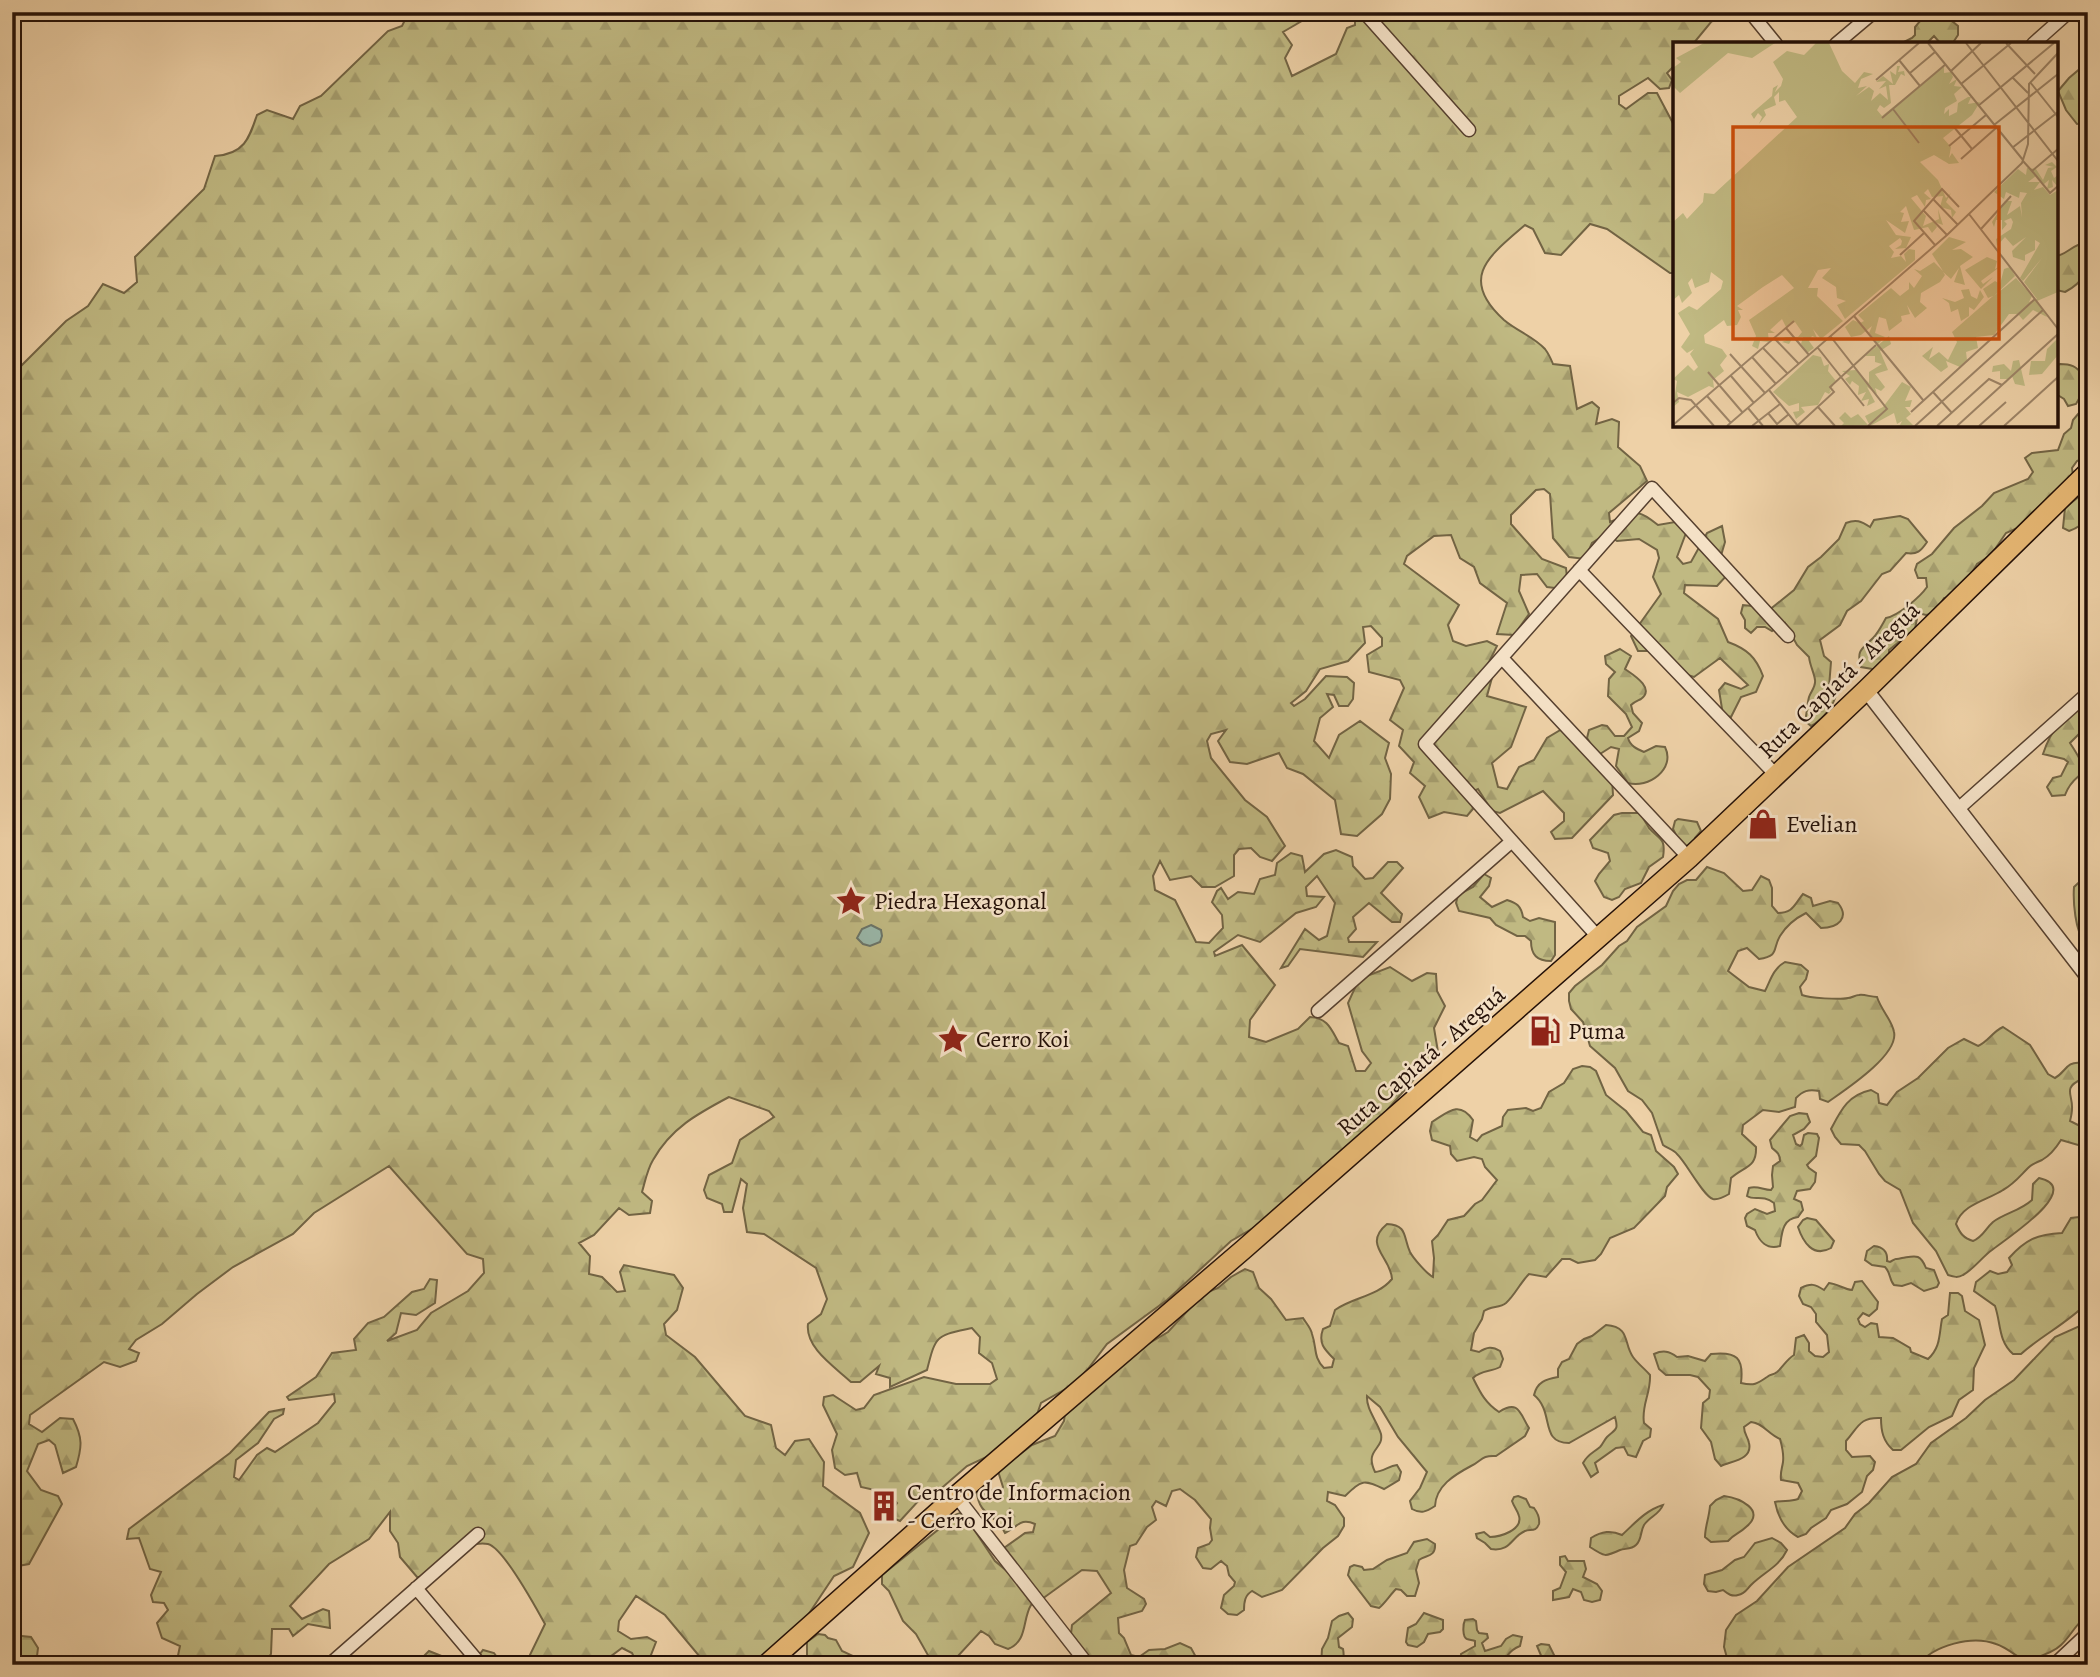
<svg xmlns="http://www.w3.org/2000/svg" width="2100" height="1677" font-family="Alegreya,serif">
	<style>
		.forest { fill: url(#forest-firs); stroke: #726444; stroke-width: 2 }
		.water { fill: #99b7a9; stroke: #6a7468; stroke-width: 2 }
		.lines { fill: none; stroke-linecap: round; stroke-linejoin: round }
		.minor-casing { stroke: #56402f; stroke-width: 15 }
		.tertiary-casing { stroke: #56402f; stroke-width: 17 }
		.primary-casing { stroke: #241007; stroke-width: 22 }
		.minor { stroke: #f4e1c6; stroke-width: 12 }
		.tertiary { stroke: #f4e1c6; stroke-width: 14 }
		.primary { stroke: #e7b874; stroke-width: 19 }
		.labels { text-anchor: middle; stroke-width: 5; stroke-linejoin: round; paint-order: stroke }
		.street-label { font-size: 24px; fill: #241007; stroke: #f4e1c6 }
		.poi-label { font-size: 24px; fill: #241007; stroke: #f4e1c6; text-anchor: start }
		.inset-road { fill: none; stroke: #9d8467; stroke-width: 2 }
		.view { fill: #cb4e0b; fill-opacity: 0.15; stroke: #cb4e0b; stroke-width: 3.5 }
		.inset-edge { fill: none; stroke: #241007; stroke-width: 3.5 }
	</style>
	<defs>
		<pattern id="forest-firs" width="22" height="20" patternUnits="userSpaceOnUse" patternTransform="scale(1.75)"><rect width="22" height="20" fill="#c0b982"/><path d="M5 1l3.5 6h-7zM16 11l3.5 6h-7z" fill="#a59e6f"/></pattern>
	</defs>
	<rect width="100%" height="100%" fill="#eed1a7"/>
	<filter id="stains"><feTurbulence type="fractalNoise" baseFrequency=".00286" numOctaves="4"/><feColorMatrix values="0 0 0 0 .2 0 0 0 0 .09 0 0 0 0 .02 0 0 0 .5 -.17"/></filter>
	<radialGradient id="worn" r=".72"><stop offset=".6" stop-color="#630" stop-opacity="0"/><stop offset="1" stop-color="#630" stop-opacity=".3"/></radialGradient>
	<path class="forest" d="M409 12H1298L1307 18 1283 32 1292 45 1285 58 1292 76 1336 54 1347 28 1355 25V12H1729L1711 22 1693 44H1675V65L1667 73 1672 80 1669 88 1660 89 1648 78 1619 96V104L1626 109 1648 93H1657L1675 127V273H1670L1607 229 1590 224 1561 255 1545 253 1533 229 1525 225C1489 256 1458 278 1504 320 1517 331 1534 337 1545 349 1548 353 1551 359 1553 364L1570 366 1577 409 1592 402 1599 408 1596 424 1612 419 1619 422 1618 447 1640 466 1647 481 1609 513 1610 522C1636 512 1636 507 1658 525L1675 522 1686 533 1677 557 1683 564 1691 562 1707 533 1722 526 1725 542 1720 559 1729 573 1717 586 1685 585 1684 593 1718 619 1728 642C1747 649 1756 657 1763 676L1756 692 1741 697 1731 717 1723 715 1719 690 1725 683 1741 689 1748 685 1720 658 1694 677 1678 672 1664 651H1638L1631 636 1661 594 1653 577 1659 558 1657 550 1639 539 1617 541 1606 534 1592 543 1585 559 1569 557 1553 538 1550 494 1544 489 1536 490 1511 515V524L1542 559 1566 568 1567 578 1555 588 1547 587 1537 574 1521 575 1519 591 1529 614 1514 635 1497 634 1507 603 1480 583 1474 567 1460 558 1451 535 1434 536 1407 556 1404 564 1459 605 1448 625 1453 641 1466 646 1487 641 1497 646 1486 668 1493 674 1487 696 1526 707 1511 747 1492 763 1498 787 1507 789 1519 767 1534 760 1547 738 1562 729 1612 778 1613 795 1572 838 1555 839 1551 832 1564 821V813L1543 791 1500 813 1492 811 1478 789 1471 792 1473 809 1467 816 1444 812 1429 818 1419 797 1425 786 1410 773 1414 762 1399 746 1403 730 1390 720 1404 688 1400 680 1369 672 1367 655 1382 646V638L1371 626 1363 627 1365 643 1348 661 1320 669 1306 691 1291 703 1294 706 1305 699 1326 676 1347 677 1354 683 1353 699 1348 706H1339L1334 695 1327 694 1333 707 1320 718 1314 741 1329 758 1339 735 1360 721 1389 743 1385 758 1391 774 1390 799 1382 814 1357 836 1341 834 1335 800 1303 774 1287 768 1279 753 1247 764 1230 762 1218 741 1226 730 1211 734 1207 741 1211 758 1245 800 1267 817 1285 846 1272 861 1260 857 1251 848 1239 849 1234 855V876L1215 887H1202L1191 876 1170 880 1160 861 1153 876 1155 890 1175 900 1196 942 1209 943 1223 928 1222 915 1212 902 1217 891 1221 888 1228 899 1238 892 1254 894 1260 879 1275 875 1277 863 1291 853 1302 856 1305 872 1324 854 1336 850 1352 857 1353 866 1365 879 1373 878 1388 862H1397L1403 868 1381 893 1402 914 1400 922H1392L1369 903 1353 917 1356 929 1348 938 1349 942H1377L1363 957 1300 949 1288 966 1281 968 1305 929 1319 940 1327 936 1335 903 1317 876 1306 887 1307 896 1324 897 1316 907 1296 913 1260 942 1238 935 1214 952 1215 956 1242 945 1275 985 1250 1020 1249 1037 1266 1042 1298 1029 1310 1017C1328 1018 1331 1029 1339 1043L1348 1046 1356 1071H1365L1371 1063 1362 1051 1348 1003 1359 979 1390 967 1412 981 1427 973 1436 974 1437 991 1445 1006 1434 1028 1438 1052 1387 1110 1380 1125 1312 1194 1231 1241 1167 1300 1107 1344 1078 1382 1041 1403 1034 1423 993 1454 967 1466 936 1493 920 1499 900 1521 888 1516 897 1503 888 1493 861 1487 857 1473 845 1475 835 1468 832 1450 837 1434 823 1405 824 1397 833 1395 856 1410 864 1408 874 1395 924 1377 956 1384H990L997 1379 992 1363 979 1353 980 1337 972 1328C936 1336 936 1334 927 1370L890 1387V1378L876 1374 879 1366 860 1382H851C835 1367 805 1348 808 1324L821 1314 827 1299 816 1268 764 1234 747 1232 743 1208 747 1184 741 1179 732 1212H724L722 1204 707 1198 704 1190 709 1175 732 1163 740 1140 774 1117 769 1111 729 1097C697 1114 671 1128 653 1160 647 1170 645 1182 642 1192L652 1201 650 1213 629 1215 619 1208 594 1235 579 1243 590 1256 589 1274 602 1277 617 1292 625 1291 620 1272 624 1265 674 1275 683 1288 677 1310 664 1324 666 1335 695 1357 745 1416 771 1425 776 1448 785 1455 795 1441 809 1439 824 1462 823 1486 860 1513 869 1533 853 1567 834 1576 804 1621 752 1665H707L706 1657H700L665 1615 636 1596 619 1621 618 1631 631 1639 647 1637 656 1642 651 1655 657 1665H638L632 1653 622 1648 599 1665H558L555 1660 546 1659 536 1665H390V1663L396 1659 423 1657 429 1651 454 1661 474 1662 483 1650 494 1653 502 1664 515 1662 529 1657 545 1624C536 1608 504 1548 488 1544 465 1540 442 1562 427 1577H417L400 1557 398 1543 390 1531V1512L369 1539 329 1564 290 1606 302 1619 323 1609 329 1611 330 1628 308 1624 293 1636 289 1629H272L271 1654 263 1665H176L180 1646 162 1638 157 1623 168 1610 164 1603 153 1602 151 1595 161 1572 150 1569 139 1538 127 1539 129 1529 230 1453 269 1412 284 1409 283 1414 274 1419 258 1443 236 1460 234 1477 239 1480 257 1455 267 1448 275 1452 318 1423 335 1402 334 1394 289 1400 287 1397 316 1377 332 1353 356 1350 354 1339 368 1323 384 1317 412 1292 424 1289 430 1279 437 1280 435 1303 416 1315 401 1313 396 1333 387 1341 417 1330 431 1313 468 1291 484 1273 483 1259 467 1254 389 1166 314 1213 293 1234 233 1267 197 1294 162 1324 136 1340 129 1349 139 1353 136 1361 120 1367 104 1362 30 1415 29 1424 42 1432 60 1418 73 1419C83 1438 82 1447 76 1467L63 1473 55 1445 49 1440 38 1444 27 1471 41 1490 58 1496 62 1504 29 1564 12 1567V375L66 321 88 306 103 284 124 293 137 282 135 257 204 189 215 156C244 154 249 139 257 115L267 110 293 119 300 106 321 96 388 31 402 26Z
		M1903 12H1941L1958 26V35L1952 44H1941L1934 36 1926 44H1900L1912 38 1915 35V27L1921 20 1920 16 1907 18 1903 17Z
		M2088 62V108L2085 123 2077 124 2066 110 2058 91 2069 78Z
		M2078 245 2085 250C2086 272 2086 281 2065 292L2056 290V256C2065 255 2070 248 2078 245Z
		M2060 364C2071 364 2076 366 2083 375L2079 381 2084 390 2076 404 2068 406 2064 399 2056 394V366Z
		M2084 407H2088V456L2077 461 2072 468 2073 476 2029 523 2006 533 1991 555 1977 564 1960 594 1944 598 1935 613 1926 615 1918 613 1915 629 1889 650V659L1878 670 1861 667C1856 650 1862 649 1873 638 1878 633 1882 625 1886 618 1898 616 1920 597 1927 587L1926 578H1918L1915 570 1917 564 1932 554 1954 528 1982 506 1994 493 2028 479 2033 472 2025 458 2032 453 2058 450 2064 434 2071 428 2073 420Z
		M2088 489C2088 510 2092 523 2069 531L2063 528 2065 508Z
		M1900 516 1908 519 1927 542C1921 551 1917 555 1906 553L1890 571 1882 574 1861 601 1847 611 1840 625 1820 640 1824 656 1831 662 1829 687 1836 693C1835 705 1822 720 1811 726L1805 721C1807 713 1807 705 1809 697 1811 691 1816 687 1815 680 1814 672 1810 666 1809 657L1797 645 1785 623 1772 631 1765 627H1757L1751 633 1745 628V620L1741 613 1743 605 1752 606 1759 612 1768 611 1794 590 1808 567 1821 557 1839 539 1846 523C1856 519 1861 521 1870 527L1874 520Z
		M1620 649 1631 656 1625 669C1632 674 1656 688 1641 699 1637 701 1634 702 1631 705L1633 713 1642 723 1639 731 1628 738C1630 746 1637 749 1644 752L1656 746 1665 747C1676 769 1648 789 1628 783L1616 766 1619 749 1611 747 1600 754 1596 753 1587 738 1589 730 1602 725 1607 726 1615 736H1624L1632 727 1626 714 1608 696 1609 679 1615 672 1606 664 1605 656Z
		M2088 697V731L2080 733 2070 743C2097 784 2076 765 2065 795L2052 796 2047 787 2053 778 2061 776 2068 762 2064 759 2043 754C2053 724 2065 717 2088 697Z
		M1622 813H1640C1643 818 1646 823 1649 828 1660 840 1666 838 1663 857L1649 867 1641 883 1625 889 1619 897 1612 900 1604 897 1595 881 1599 874 1610 861 1608 853 1593 848 1590 840 1614 815Z
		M1678 819 1697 822 1701 831 1695 838 1694 843 1688 848 1677 837 1673 829 1675 821Z
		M1707 867 1724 873 1743 891 1752 890 1761 876 1769 880 1772 888V906L1778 913C1793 913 1794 905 1803 894L1811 898 1813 906 1830 901 1838 903C1850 918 1838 928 1821 928L1806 913C1796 918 1786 926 1780 936 1772 949 1780 956 1759 959L1747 948 1738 951 1728 971 1749 987 1765 991C1771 979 1773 969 1785 962L1801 965 1808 971 1806 979 1800 987 1802 995C1809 998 1840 1000 1848 998 1852 998 1855 995 1859 995 1864 994 1871 997 1877 997 1881 1010 1892 1020 1894 1032 1899 1055 1845 1090 1828 1102L1820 1099 1819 1091C1808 1089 1803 1091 1796 1098L1795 1107 1779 1112 1763 1110 1743 1125 1742 1134 1756 1147C1757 1168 1744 1166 1731 1178L1729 1194C1724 1197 1718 1200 1713 1199 1703 1196 1686 1162 1677 1154 1674 1150 1667 1148 1663 1145L1652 1113 1642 1100 1628 1091 1615 1068 1590 1046 1583 1022 1571 1009 1569 1001V993L1575 986 1602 965 1619 946 1627 941 1637 927 1666 906 1673 891 1679 884 1687 880H1696Z
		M1484 874 1491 878 1489 886 1480 897 1492 907 1507 900C1517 903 1521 906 1523 917L1530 921 1539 918 1555 922V955L1551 961C1537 961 1531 955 1531 941L1525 936H1517L1496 925 1490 918 1459 911 1456 903 1458 895 1473 887Z
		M2088 874V942H2085C2075 932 2073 901 2074 887Z
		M2003 1027 2030 1045 2048 1074 2055 1078C2066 1072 2066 1061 2081 1063L2085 1071 2082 1079C2062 1088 2073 1094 2072 1109 2072 1113 2071 1117 2070 1121L2078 1125 2085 1120 2088 1114V1141L2078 1145 2061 1140C2056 1148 2051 1155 2042 1160 2037 1162 2032 1164 2028 1168 2020 1176 2014 1184 2003 1190 1988 1200 1962 1204 1956 1224 1960 1233 1963 1238 1973 1241 1983 1237 1985 1229 1993 1222 2005 1213 2020 1211 2032 1200L2033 1184 2039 1178C2086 1188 2004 1240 1992 1250 1982 1257 1974 1269 1963 1275 1958 1278 1954 1277 1948 1275L1936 1251 1913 1223 1900 1190 1885 1181 1879 1174 1865 1151 1859 1145 1841 1144 1835 1137 1831 1129C1841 1110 1848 1095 1871 1090L1878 1094 1879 1103 1887 1105 1897 1092 1918 1078 1948 1048 1964 1039 1978 1046C1989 1041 1992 1032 2003 1027Z
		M1582 1066 1590 1067 1596 1071 1606 1095 1626 1111 1643 1132 1651 1135 1656 1151 1674 1167 1678 1174 1667 1187 1665 1196 1634 1228 1610 1238 1601 1254 1595 1260 1578 1263 1570 1259H1562L1546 1277 1529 1274C1520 1283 1515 1295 1506 1303 1500 1308 1491 1306 1484 1311L1482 1319 1474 1333 1471 1350 1479 1352C1487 1347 1492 1346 1500 1351L1503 1359 1500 1367C1491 1372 1481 1370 1473 1378 1480 1392 1485 1403 1499 1412 1519 1399 1520 1414 1529 1428L1525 1436 1496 1456C1481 1455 1482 1461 1471 1466 1454 1475 1436 1486 1435 1506 1426 1512 1421 1514 1412 1509L1410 1501 1420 1488 1427 1472 1398 1437 1380 1407 1367 1396C1366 1409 1377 1421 1381 1434 1384 1450 1364 1449 1375 1472 1384 1471 1389 1466 1397 1465L1401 1472 1399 1480 1384 1489C1363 1479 1362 1480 1345 1496L1328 1492 1327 1501 1335 1505 1344 1518V1526L1338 1536 1323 1548 1282 1590 1262 1597 1252 1591C1245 1595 1244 1602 1244 1610L1237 1615 1228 1614 1221 1608 1224 1595 1234 1586 1235 1582 1229 1575 1227 1566 1221 1561 1211 1569 1203 1568 1196 1557 1198 1548 1209 1544 1212 1540 1210 1528 1211 1519 1195 1500 1180 1489 1172 1491 1166 1506 1156 1501 1152 1507 1156 1520 1147 1527 1136 1544 1130 1546 1124 1570 1127 1588 1144 1599 1146 1604 1142 1611 1118 1618 1119 1633 1124 1638 1131 1655 1139 1657 1149 1650 1165 1649 1180 1643 1191 1648 1197 1659 1194 1665H1094C1079 1653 1083 1645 1071 1634L1072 1625 1111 1593 1097 1571 1082 1570 1038 1602 1031 1605C1022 1620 1028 1641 1008 1649L995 1644 989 1636 981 1631 957 1657 954 1665H938L936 1659 929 1657 916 1634 903 1621 889 1591 882 1584V1575L939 1529C945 1522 953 1513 963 1513L995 1561 1008 1572 1004 1548 1025 1533 1033 1532 1035 1524C1020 1517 1018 1527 1005 1533 997 1514 979 1516 977 1493 986 1487 990 1488 998 1494L1003 1487 998 1471 1032 1445 1055 1436 1064 1421 1065 1413 1116 1363 1168 1332 1203 1294 1218 1288 1231 1277 1245 1269 1253 1272 1259 1288 1271 1299 1286 1320 1303 1318C1306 1323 1311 1328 1312 1334 1317 1348 1313 1357 1324 1368L1332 1367 1334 1359C1324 1349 1318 1343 1323 1329L1330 1326 1335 1310C1353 1297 1377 1297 1392 1279 1391 1257 1362 1245 1387 1224 1408 1225 1403 1237 1410 1252 1413 1258 1427 1274 1433 1277L1434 1258 1432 1241 1438 1235 1448 1220 1464 1216 1475 1204 1482 1200 1497 1180 1485 1167 1482 1159 1474 1157 1457 1161 1451 1154 1450 1146 1432 1140 1430 1131 1432 1122C1448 1112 1459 1100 1473 1120L1470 1137 1477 1141 1482 1135 1502 1126 1503 1117 1508 1110 1526 1108 1533 1111 1541 1108 1549 1092 1564 1083 1573 1069Z
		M1799 1113 1807 1114 1810 1122 1804 1129 1793 1135 1796 1144 1800 1146 1802 1144 1804 1135 1808 1133 1817 1134 1819 1138 1816 1156 1807 1165 1809 1168 1816 1173 1815 1182 1810 1189 1797 1191 1794 1199 1801 1202 1803 1210 1798 1217C1782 1219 1782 1233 1780 1246 1767 1250 1759 1241 1755 1230L1747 1226 1745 1218 1747 1214 1755 1209 1767 1214 1775 1211 1774 1203C1762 1194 1755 1201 1747 1196L1749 1188C1757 1185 1763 1190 1771 1190L1773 1187 1772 1175 1773 1166 1780 1161C1780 1154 1777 1152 1772 1148L1770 1140 1790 1116Z
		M2079 1217 2088 1224V1302C2068 1323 2042 1335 2021 1354H2013C1998 1341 2001 1323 1995 1306L1974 1291 1976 1282 1990 1271 1998 1274 2007 1272 2012 1265 2009 1258C2025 1240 2037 1234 2062 1233L2071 1218Z
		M1807 1218 1816 1220 1834 1241 1831 1248C1813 1258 1803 1242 1798 1227L1803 1220Z
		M1874 1246C1883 1247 1888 1252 1887 1261L1890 1262C1900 1256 1891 1261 1902 1258 1915 1256 1920 1253 1926 1268L1934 1270 1939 1283 1937 1287 1924 1291 1911 1283 1902 1286 1894 1285C1889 1280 1891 1273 1885 1267L1872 1265 1865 1260 1867 1251Z
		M1862 1281 1878 1302 1877 1309 1869 1316 1863 1313 1858 1319 1860 1324 1865 1327 1871 1323 1877 1324 1879 1337 1893 1338 1910 1348 1911 1352 1928 1359C1941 1347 1939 1334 1942 1319L1948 1315 1950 1293H1958L1962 1296 1965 1311 1979 1320 1985 1345 1974 1368 1973 1390 1959 1400 1952 1416 1929 1427 1901 1450H1893C1883 1441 1881 1431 1881 1418 1860 1417 1859 1426 1846 1441V1450L1852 1457 1870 1456 1875 1462 1873 1470 1867 1476 1862 1492 1847 1504 1831 1510 1826 1518 1811 1528 1806 1534 1798 1537C1785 1530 1778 1517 1775 1502 1783 1500 1790 1502 1798 1499L1802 1491 1798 1483 1781 1480C1780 1472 1782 1469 1783 1462 1784 1454 1782 1446 1780 1439 1768 1434 1763 1423 1751 1422L1744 1427C1744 1434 1748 1437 1749 1443 1753 1460 1731 1461 1721 1466L1715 1459 1711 1442 1701 1428 1703 1403 1709 1398 1710 1390 1698 1377 1690 1375H1666L1659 1369 1654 1354C1663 1350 1669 1351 1677 1357L1688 1356 1705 1361 1711 1354C1737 1351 1744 1358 1741 1383 1754 1386 1757 1384 1767 1377 1772 1373 1772 1376 1777 1372 1784 1366 1786 1360 1794 1355L1796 1338 1804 1335 1809 1343V1351L1815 1356 1823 1357 1829 1352 1827 1335 1816 1322V1314L1811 1307 1803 1304 1799 1296 1801 1288C1811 1283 1815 1284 1824 1290L1829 1283C1838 1284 1843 1289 1852 1290L1855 1282Z
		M2088 1317V1615C2076 1623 2071 1636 2061 1645 2053 1653 2036 1658 2025 1661 2016 1656 2006 1647 1996 1644 1972 1635 1934 1645 1918 1665H1729L1724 1647 1726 1630 1736 1615 1757 1601 1788 1567 1845 1528 1855 1514 1869 1503 1892 1477 1916 1464 1931 1443 1966 1418 1985 1400 2014 1380 2055 1337 2080 1326Z
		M1606 1325C1631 1327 1623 1343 1633 1357 1638 1364 1645 1369 1650 1375 1651 1393 1641 1406 1644 1423L1651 1429 1650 1437 1643 1441 1636 1457 1628 1455 1624 1447 1616 1448 1595 1463 1598 1472 1591 1477 1583 1463C1588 1454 1593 1453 1600 1447 1603 1444 1604 1440 1607 1437 1615 1429 1619 1431 1615 1417L1569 1443C1539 1443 1555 1412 1534 1395 1537 1382 1546 1379 1558 1377V1369L1562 1362 1569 1359 1577 1344 1584 1339 1592 1336Z
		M1518 1496 1526 1499 1530 1507 1534 1508C1537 1512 1540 1518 1539 1524 1536 1532 1531 1529 1525 1531 1511 1537 1511 1552 1491 1549L1485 1543 1477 1538 1476 1534 1484 1532 1490 1537C1500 1537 1523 1530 1519 1516 1518 1511 1514 1507 1512 1501L1514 1497Z
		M1724 1496C1739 1498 1767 1510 1746 1527 1740 1533 1734 1534 1728 1541L1711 1542 1705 1537C1705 1527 1709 1518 1710 1506L1716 1500Z
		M1663 1505C1659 1515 1650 1516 1644 1525 1640 1532 1642 1540 1636 1545 1631 1550 1625 1548 1620 1550 1605 1557 1605 1557 1590 1547L1591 1538C1602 1531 1611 1530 1622 1535 1635 1523 1646 1510 1663 1505Z
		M1772 1538 1781 1543 1787 1550C1779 1567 1764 1572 1751 1585 1747 1589 1745 1594 1738 1595 1732 1597 1728 1594 1723 1590L1716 1592 1708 1591 1704 1584 1705 1575 1722 1570 1735 1560 1744 1557 1755 1543Z
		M1427 1539 1435 1544C1436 1557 1426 1555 1419 1560L1416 1570 1419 1583 1415 1596H1407L1401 1590 1396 1589C1390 1595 1385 1603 1379 1608L1371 1606 1351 1580 1348 1575 1350 1567 1354 1565 1362 1567 1364 1570 1373 1569 1387 1560 1407 1553 1414 1542Z
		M1565 1556 1568 1561H1584L1586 1569 1583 1577 1597 1584 1602 1591 1600 1600 1592 1602 1584 1600 1581 1592 1573 1589 1569 1597 1553 1600V1591L1560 1588 1566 1572 1560 1565V1557Z
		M1348 1613 1353 1619 1352 1627 1338 1638 1339 1647 1343 1649C1344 1654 1344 1661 1340 1665H1321L1322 1649 1328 1638 1332 1621 1339 1616Z
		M1424 1613 1443 1620V1629L1440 1632 1428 1634 1424 1642 1417 1647 1408 1645 1406 1642 1408 1628 1416 1624Z
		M1473 1619 1476 1621 1477 1630 1479 1633 1487 1634 1488 1638 1482 1643 1485 1651 1501 1646 1506 1639 1513 1635 1522 1637 1520 1646C1501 1653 1512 1665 1484 1665L1478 1659H1473L1466 1664 1462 1662 1461 1654 1475 1646V1641C1473 1640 1470 1640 1467 1639 1462 1637 1463 1624 1465 1620Z
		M818 1634 825 1635 828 1638 836 1640 842 1651 853 1656 860 1665H803L807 1659V1642Z
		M12 1635 31 1637 38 1648 37 1656 29 1665H12Z
		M1541 1644 1549 1645 1555 1657 1562 1659 1570 1665H1545L1537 1646Z"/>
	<path class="water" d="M871 925 881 930 882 936 880 942 870 946 863 944 857 938 862 929Z"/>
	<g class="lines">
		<g class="minor-casing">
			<path id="minor" d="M1364 12 1469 130
				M1750 12 1776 44
				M2079 12 2088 23
				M1836 44 1874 12
				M2033 44 2069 12
				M1579 570 1776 775
				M1502 658 1689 858
				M1958 809 2088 693
				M1598 937 1425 744 1652 488 1788 636
				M1318 1011 1512 841
				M956 1496 1088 1665
				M416 1588 481 1665
				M329 1665 478 1534
				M2054 1665 2088 1633"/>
		</g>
		<g class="tertiary-casing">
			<path id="tertiary" d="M1866 690 2088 977"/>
		</g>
		<g class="primary-casing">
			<path id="primary" d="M766 1665 956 1496 1244 1249 1689 858 1866 690 2088 472"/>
		</g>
		<use href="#minor" class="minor"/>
		<use href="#tertiary" class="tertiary"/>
		<use href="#primary" class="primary"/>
	</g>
	<defs>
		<g id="shop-bare" transform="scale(2.415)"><path d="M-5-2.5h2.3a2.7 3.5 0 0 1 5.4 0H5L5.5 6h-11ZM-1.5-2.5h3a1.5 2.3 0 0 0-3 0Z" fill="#8f2418" stroke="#f4e1c6" stroke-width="2.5" paint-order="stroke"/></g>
		<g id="sight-bare" transform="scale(2.415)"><path d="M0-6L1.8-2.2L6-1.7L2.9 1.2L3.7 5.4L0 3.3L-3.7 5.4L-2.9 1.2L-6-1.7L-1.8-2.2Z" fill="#8f2418" stroke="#f4e1c6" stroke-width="2.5" paint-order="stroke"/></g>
		<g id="fuel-bare" transform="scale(2.415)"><path d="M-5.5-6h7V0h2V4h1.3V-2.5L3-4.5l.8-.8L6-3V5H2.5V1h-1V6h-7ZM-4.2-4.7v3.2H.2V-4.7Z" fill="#8f2418" stroke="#f4e1c6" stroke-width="2.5" paint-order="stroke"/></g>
		<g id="building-bare" transform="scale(2.415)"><path d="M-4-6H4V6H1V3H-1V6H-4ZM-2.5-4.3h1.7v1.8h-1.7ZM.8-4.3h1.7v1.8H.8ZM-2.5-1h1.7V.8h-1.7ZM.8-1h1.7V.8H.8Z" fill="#8f2418" stroke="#f4e1c6" stroke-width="2.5" paint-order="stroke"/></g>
	</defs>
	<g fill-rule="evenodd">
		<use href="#shop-bare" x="1763" y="824"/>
		<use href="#sight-bare" x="851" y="901"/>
		<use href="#fuel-bare" x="1545" y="1031"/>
		<use href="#sight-bare" x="953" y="1039"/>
		<use href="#building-bare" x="884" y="1506"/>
	</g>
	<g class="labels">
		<g class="street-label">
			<text transform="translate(1839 680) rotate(-44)" y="8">Ruta Capiatá - Areguá</text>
			<text transform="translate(1421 1061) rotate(-41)" y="8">Ruta Capiatá - Areguá</text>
		</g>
		<g class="poi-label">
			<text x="1786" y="832">Evelian</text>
			<text x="874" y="909">Piedra Hexagonal</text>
			<text x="1568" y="1039">Puma</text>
			<text x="976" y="1047">Cerro Koi</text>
			<text x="907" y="1500">Centro de Informacion<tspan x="907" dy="28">- Cerro Koi</tspan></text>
		</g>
	</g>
	<g transform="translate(1673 42)">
		<rect width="385" height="385" fill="#eed1a7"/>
		<path d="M31 1H102L79 16 55 11 7 51 0 44V26L8 20 3 16ZM143 1H156L169 29 182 41 191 30 200 32 188 37 185 46 194 44 183 54 196 45 201 49 198 59 207 51 215 58 213 44 206 47 213 39 203 40 210 34 220 42 217 29 223 33 224 24H227L225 30 231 29 232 34 228 32 222 43H216L218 61 211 66 207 63 204 68 209 74 271 24V31L278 30 280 35 276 42 284 37 281 44 289 45 281 52 284 59 272 66 271 72 276 67V74L284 70 285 61 295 55H298L295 62 307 60 299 73 270 96 278 105 276 116 279 111 286 121 276 122 261 113 247 120 265 138 273 156 278 151 273 160 283 170 279 176 278 168 267 165 270 154 259 155 255 147 251 151 258 157 253 158 252 165 244 153 238 156 253 174 250 184 266 177 265 167 270 183 261 180 264 185 259 191 255 185 241 188 233 164 227 170 231 171 228 180 236 179 232 191 213 178 223 193 238 195 233 206 222 207 228 203 229 199 227 196 216 204 221 210 218 216 228 214 233 220 231 212 236 207 242 208V218L172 277 164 263 173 259 164 256 163 245 149 236 158 226 145 228 135 246H145L144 254 170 279 148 297 140 287 144 296 139 294 136 299 141 306 134 311 128 302 130 295 119 297 116 302 109 300 116 297 110 295H125L129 290 122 280 113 285 109 277 97 288 102 291H95L96 300 87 299 85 307 79 304 83 294 76 278 121 246 109 233 90 245 64 264 70 268H65L68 275 64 283 54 284 51 278 31 293 32 301 49 307 54 314 47 323 51 329 40 338 41 346 36 344 15 355 4 350 6 360 0 365 4 339 0 337 15 323 21 329 25 325 17 312 21 307 14 311 8 305 17 292 5 271 16 264 24 268 48 247 50 239 38 230 36 240 22 246 19 236 15 241 19 251 9 261 6 253 0 258V180L10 171 14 177 30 160 31 151 41 152 124 75 112 58 106 60V50L101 55 103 63 91 68 93 73 86 82 89 75 85 71 81 77 78 72 99 54 100 46 105 43 102 50 108 44 110 37 100 20 114 9 131 13ZM379 120 384 125 378 129 381 136 385 133 384 144 379 138 380 145 374 147 376 138 371 142 363 134 355 140H367L361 148 370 145 377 153 385 148V250L364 259 374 275 360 268 350 278 345 272H336L321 293 303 295 305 306 293 310 294 318 287 325 273 319 275 325 268 330 249 314 260 305 256 317 266 310 275 318 284 300 279 290 320 254 315 256 310 247 322 239 327 242 331 227 337 225 342 234 321 254 343 236 359 254 356 260 364 257 351 240 369 216 350 239 347 236 367 201 362 198V208L352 213V219L340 215 339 209 353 195 340 204 332 195 324 204 323 197 338 187 340 180 338 176 331 179 334 182 329 188V178H323L321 185 319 180 332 159H339L334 173 347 164 349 175 348 161 354 151 347 150 346 156 333 150 331 157 321 150 345 127 353 133 354 126 363 127 370 138 375 126 381 125 372 123ZM276 195 293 200 279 208 288 207 300 215 287 224 292 243 281 240 286 226 278 237 270 230 272 233 267 240 248 251 247 260 254 266 242 276 234 263 237 272 228 274 229 279 216 289 213 277 206 275 202 291 212 295 205 302 196 291 199 284 188 293 178 295 172 285 180 278 187 281 191 279 185 273 218 246 227 254 236 247V240L241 246 249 234 241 227 247 229 261 220 270 229 259 212ZM314 215 324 219 322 227 328 224 308 239 310 242 320 235 308 247 292 228ZM296 247 298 254 304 257 307 248 311 255 301 268 296 265V274L288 279 285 267 278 270 276 261 269 256 282 260 291 256 288 248ZM216 294 218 302 207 309 215 328 202 332 212 345 208 349 202 346 204 352 194 345 202 360 194 364 196 357 188 359 193 350 185 353 186 344 179 339 177 343 172 337 177 334 169 329 183 328 196 341V330L209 322 202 320V314H192ZM385 296V313L369 332 356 333 358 319H372L374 307ZM140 313 148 315 151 324 156 322 155 329 163 339 156 350 161 346 156 352 152 350 145 363 128 365 132 370 123 377 120 370 126 369V361L116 364 100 350ZM346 318 352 344 342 342 339 334 332 342 334 337H327V329L319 330 320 324 331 322 338 329 340 319ZM229 340 238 345 232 359 239 358 237 365H232L238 372 233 376 240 383 223 384 227 383 229 379 224 382 221 371 197 384 192 374 210 365ZM172 370 178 376 185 372 195 383 168 384 171 381 166 376Z" fill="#c0b982"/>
		<path class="inset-road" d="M255 1 350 118M293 1 385 119M333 1 362 32M226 18 247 44M278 29 308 1M237 31 262 10M340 36 355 51M203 38 246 1M357 40 385 75M288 42 338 1M305 64 381 1M220 67 246 101M209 76 273 22M321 83 385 32M281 85 299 107M276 104 313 73M339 106 385 70M288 117 323 86M350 119 359 129 385 107M359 129 377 151 385 144M260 157 285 183M250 168 274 193M296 172 385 287M308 187 338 154M262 203 241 179 269 147 286 165M227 213 251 191M181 274 250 358M113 286 136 313M158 295 214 367 195 384M101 296 126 322M90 306 115 332M145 306 191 364M57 312 92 351M79 315 103 342M35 330 70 371M58 334 81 361M96 348 125 384M260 350 279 371M34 354 58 381M0 361 6 356 18 358 41 384M145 365 162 384M75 366 90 384M238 370 362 257M95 371 104 382 116 372M0 383 121 279M54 384 274 193 349 121 355 102 356 42 385 11M79 384 107 362M124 384 161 350 157 345 203 303M242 384 370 268M264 384 316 337 329 343M284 384 385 292M306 384 333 360M331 384 385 335"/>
		<path class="view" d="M60 85H326V297H60Z"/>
		<rect width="385" height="385" class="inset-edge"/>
	</g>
	<rect width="2100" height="1677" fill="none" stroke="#eed1a7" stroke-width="42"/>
	<rect x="14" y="14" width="2072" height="1649" fill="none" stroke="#241007" stroke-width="3.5"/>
	<rect x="21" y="21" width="2058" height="1635" fill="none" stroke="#241007" stroke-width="2"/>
	<rect width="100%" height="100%" filter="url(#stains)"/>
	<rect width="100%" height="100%" fill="url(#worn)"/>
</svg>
